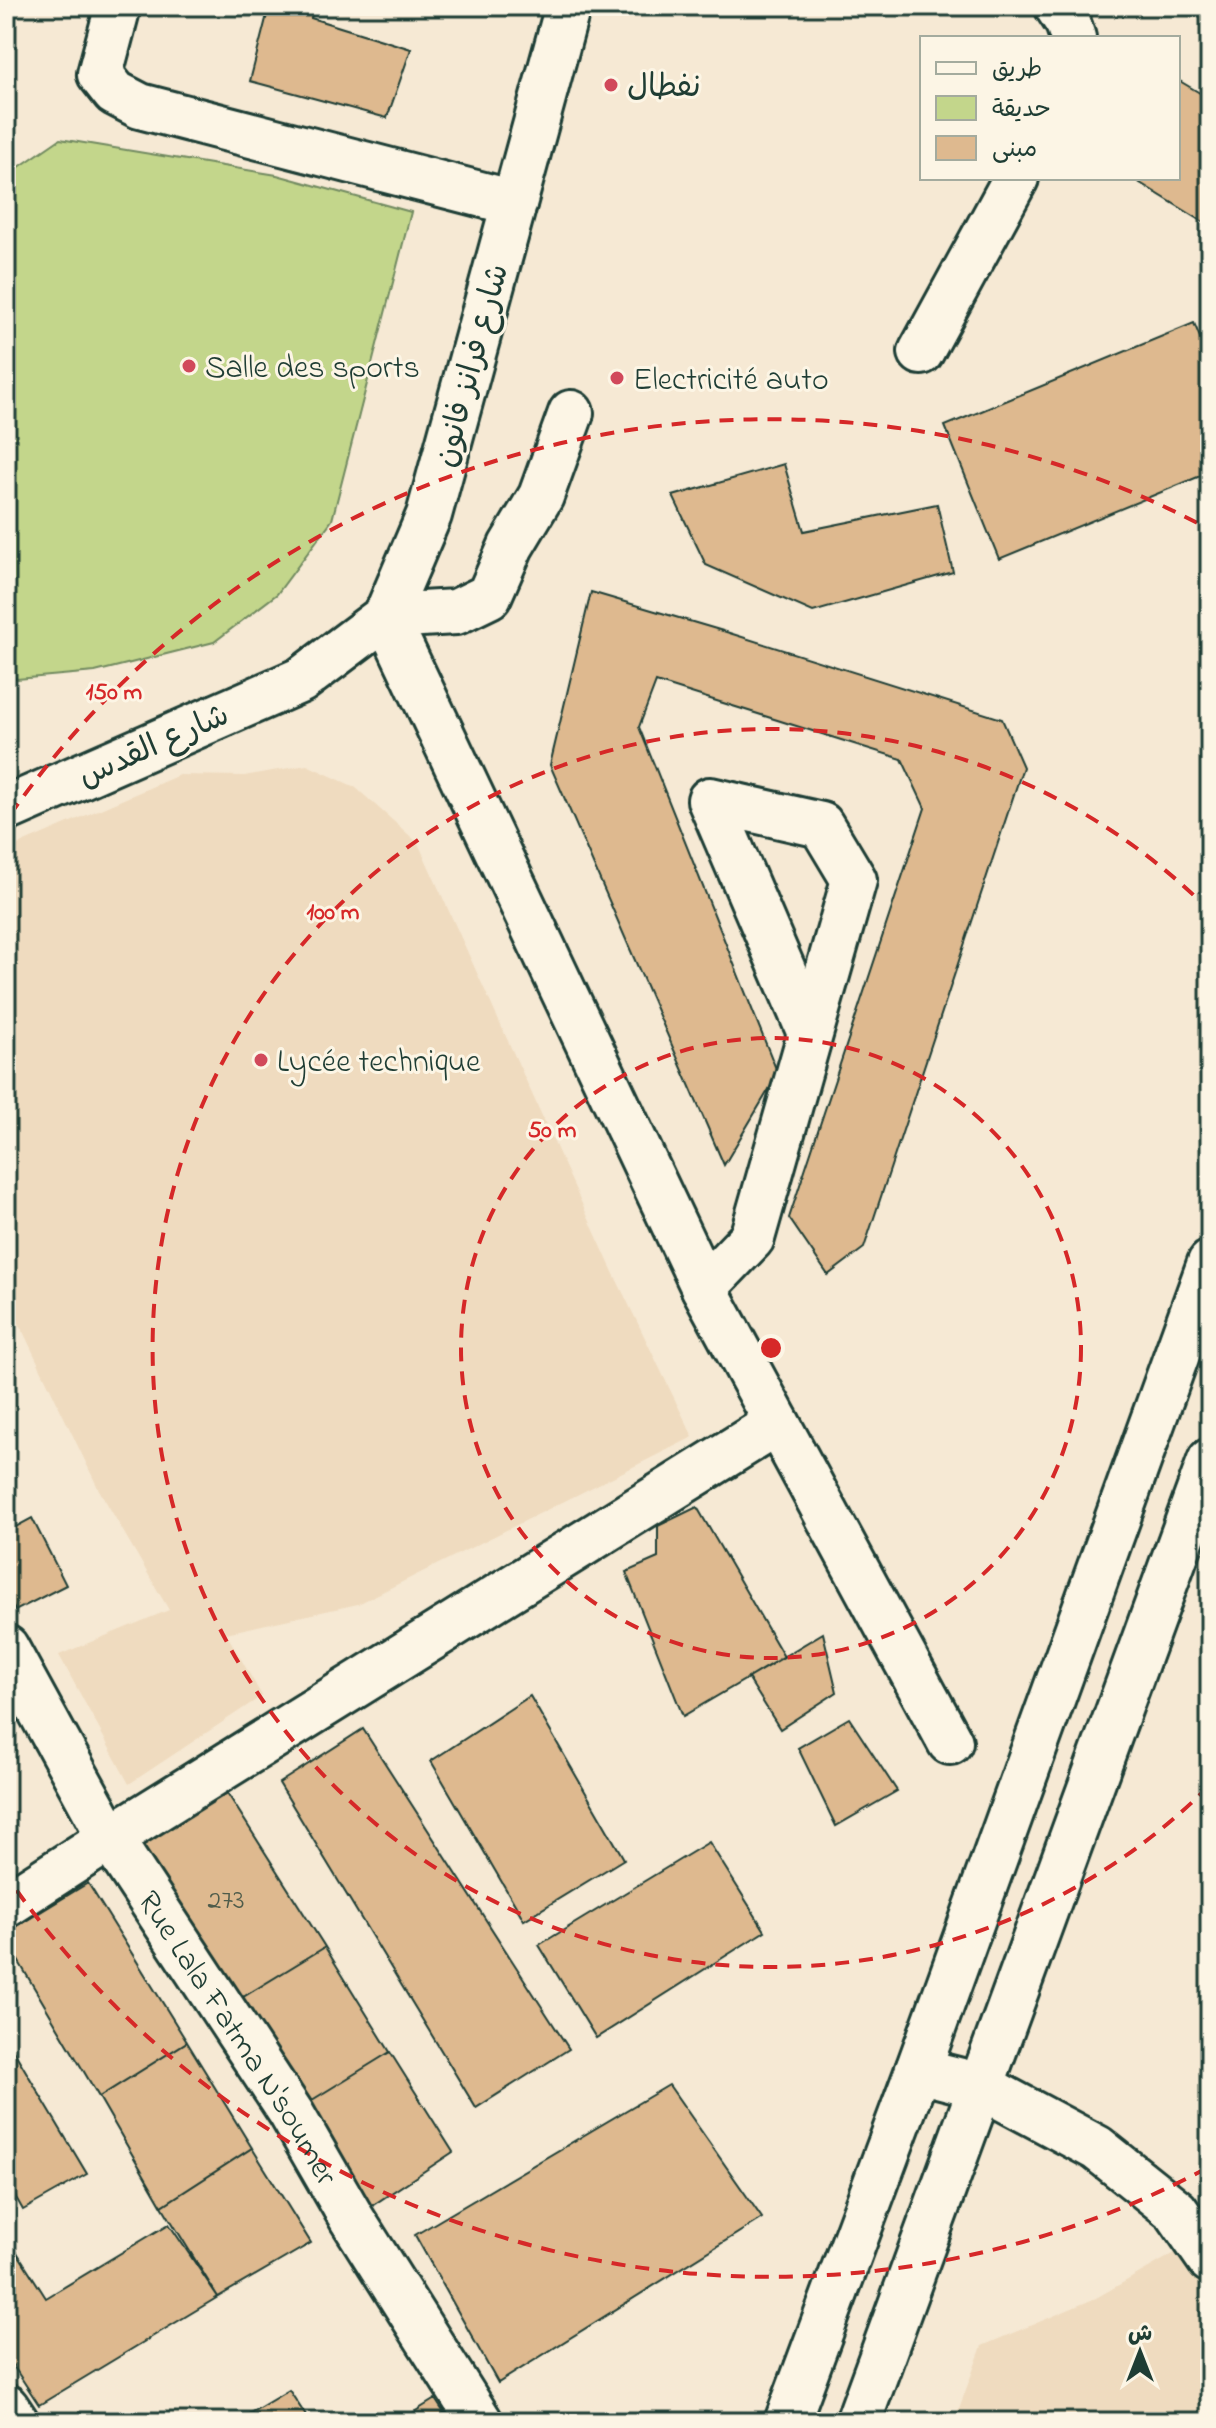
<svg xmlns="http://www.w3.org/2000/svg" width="1216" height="2428" font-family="'Indie Flower','Playpen Sans Arabic',sans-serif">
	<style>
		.built { fill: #efdbbf }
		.green { fill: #c3d68b; stroke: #718a60; stroke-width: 2 }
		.building { fill: #deb98f; stroke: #1f3d34; stroke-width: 2 }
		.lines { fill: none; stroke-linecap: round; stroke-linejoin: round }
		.minor-casing { stroke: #1f3d34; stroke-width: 50 }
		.highway-casing { stroke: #1f3d34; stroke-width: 50 }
		.minor { stroke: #fcf5e5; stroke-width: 44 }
		.highway { stroke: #fcf5e5; stroke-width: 44 }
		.ring { fill: none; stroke: #d62828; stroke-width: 4; stroke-dasharray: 14 10 }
		.poi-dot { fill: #d1495b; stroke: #fcf5e5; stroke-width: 3 }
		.labels { text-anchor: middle; stroke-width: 6; stroke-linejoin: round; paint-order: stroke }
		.number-label { font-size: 28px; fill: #4f5c4b }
		.poi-label { font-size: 32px; fill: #1f3d34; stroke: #fcf5e5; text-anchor: start }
		.street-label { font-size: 32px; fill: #1f3d34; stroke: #fcf5e5 }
		.centre { fill: #d62828; stroke: #fcf5e5; stroke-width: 4 }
		.ring-label { font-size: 24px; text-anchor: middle; font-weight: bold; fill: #d62828; stroke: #fcf5e5; stroke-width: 6; stroke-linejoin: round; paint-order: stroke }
	</style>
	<rect width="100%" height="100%" fill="#f6e9d4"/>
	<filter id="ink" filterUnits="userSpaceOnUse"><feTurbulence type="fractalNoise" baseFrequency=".0125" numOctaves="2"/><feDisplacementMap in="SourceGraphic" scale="16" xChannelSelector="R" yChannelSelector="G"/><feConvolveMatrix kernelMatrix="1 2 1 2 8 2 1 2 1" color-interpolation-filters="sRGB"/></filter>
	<g filter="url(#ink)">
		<path class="built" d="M307 765 355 787 418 843 612 1270 693 1437 358 1604 226 1633 262 1696 129 1784 59 1655 169 1610 98 1488 6 1296V850L179 775 244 776Z
			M1210 2233V2422H954L982 2346 1096 2298Z"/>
		<path class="green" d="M60 139 277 175 411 212 332 520 277 594 214 642 95 672 17 679 6 673V176Z"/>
		<path class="building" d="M248 6H315L311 18 411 49 387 118 250 81 268 11Z
			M1178 80 1210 99V226L1132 178H1178Z
			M1194 323 1210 361V472L999 559 945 426Z
			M784 464 804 531 937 504 953 572 813 612 706 565 673 496Z
			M591 592 723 631 1002 719 1023 767 864 1248 828 1275 789 1218 925 808 902 759 656 682 639 727 778 1074 724 1165 550 765Z
			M697 1507 784 1657 683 1716 626 1572 658 1558V1526Z
			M32 1518 66 1585 15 1611 6 1591V1532Z
			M823 1633 837 1692 780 1729 748 1678Z
			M530 1696 624 1859 524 1920 431 1761Z
			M849 1718 897 1791 836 1826 798 1748Z
			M363 1729 569 2049 476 2108 279 1783Z
			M226 1791 325 1947 225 2008 129 1849Z
			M709 1842 765 1931 596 2038 539 1945Z
			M88 1883 187 2042 99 2097 6 1940V1933Z
			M325 1947 390 2052 291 2113 225 2008Z
			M187 2042 252 2148 162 2206 99 2097Z
			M9 2043 87 2174 23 2210 6 2180V2045Z
			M390 2052 453 2152 352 2219 291 2113Z
			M669 2085 762 2218 498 2383 415 2235Z
			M252 2148 311 2243 218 2297 162 2206Z
			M169 2224 218 2297 39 2405 6 2355V2235L46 2298Z
			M289 2390 310 2422H235Z
			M435 2399 450 2422H398Z"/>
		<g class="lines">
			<g class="minor-casing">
				<g id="minor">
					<path d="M118 6 100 74 115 93 140 106 514 203"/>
					<path d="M1057 6 1068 23 1073 38"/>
					<path d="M921 352 1016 178"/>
					<path d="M571 413 541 496 511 546 489 596 456 612 386 616 704 1288 950 1742"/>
					<path d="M6 809 301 680 386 616 429 515 568 6"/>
					<path d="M704 1288 752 1238 854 880 821 825 710 800 810 1033"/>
					<path id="s1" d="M6 1648 110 1838 291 2113 352 2219 480 2422"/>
					<path d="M6 1905 110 1838 777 1423"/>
					<path d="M918 2070 981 2086 1097 2148 1176 2211 1210 2260"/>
					<path d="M6 2407 16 2422"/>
				</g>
			</g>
			<g class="highway-casing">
				<path id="highway" d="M787 2422 918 2070 1210 1263
					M858 2422 1210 1461"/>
			</g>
			<use href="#minor" class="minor"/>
			<use href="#highway" class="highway"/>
		</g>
	</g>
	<g class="ring">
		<circle cx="771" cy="1348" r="310"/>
		<path d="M1209 1786A619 619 0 1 1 1209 910"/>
		<path d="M1207 2168A929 929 0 0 1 10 1881M10 815A929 929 0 0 1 1207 528"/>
	</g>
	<g class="poi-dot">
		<circle cx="611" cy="85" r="8"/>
		<circle cx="189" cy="366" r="8"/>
		<circle cx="617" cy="378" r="8"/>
		<circle cx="261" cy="1060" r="8"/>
	</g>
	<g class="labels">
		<g class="number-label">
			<text x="226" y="1908">273</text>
		</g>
		<g class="poi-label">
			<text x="627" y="96">نفطال</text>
			<text x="205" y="377">Salle des sports</text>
			<text x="633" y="389">Electricité auto</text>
			<text x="277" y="1071">Lycée technique</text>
		</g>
		<g class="street-label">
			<text transform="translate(470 365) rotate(-75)" y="11">شارع فرانز فانون</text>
			<text transform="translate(153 744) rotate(-24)" y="11">شارع القدس</text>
			<text dy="11" stroke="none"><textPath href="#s1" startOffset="454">Rue Lala Fatma N'soumer</textPath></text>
		</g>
	</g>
	<circle cx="771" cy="1348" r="12" class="centre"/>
	<g class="ring-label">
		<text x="114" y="699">150 m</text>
		<text x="333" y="919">100 m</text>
		<text x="552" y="1137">50 m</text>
	</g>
	<rect width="1216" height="2428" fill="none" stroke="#fcf5e5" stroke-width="32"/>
	<rect x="16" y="16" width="1184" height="2396" fill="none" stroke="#1f3d34" stroke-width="3" filter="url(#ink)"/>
	<rect x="920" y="36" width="260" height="144" fill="#fcf5e5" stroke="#a4ab9e" stroke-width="2"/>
	<rect x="936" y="62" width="40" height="12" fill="#fcf5e5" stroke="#a4ab9e" stroke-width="2"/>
	<text x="992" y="76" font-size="24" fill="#1f3d34">طريق</text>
	<rect x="936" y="96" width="40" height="24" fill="#c3d68b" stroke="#a4ab9e" stroke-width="2"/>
	<text x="992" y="116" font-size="24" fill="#1f3d34">حديقة</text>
	<rect x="936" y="136" width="40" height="24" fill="#deb98f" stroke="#a4ab9e" stroke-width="2"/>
	<text x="992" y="156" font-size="24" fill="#1f3d34">مبنى</text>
	<g transform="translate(1140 2352)" stroke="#fcf5e5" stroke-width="6" paint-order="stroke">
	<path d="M0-6L14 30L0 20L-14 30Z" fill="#1f3d34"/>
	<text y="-12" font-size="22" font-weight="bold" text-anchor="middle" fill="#1f3d34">ش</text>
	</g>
</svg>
